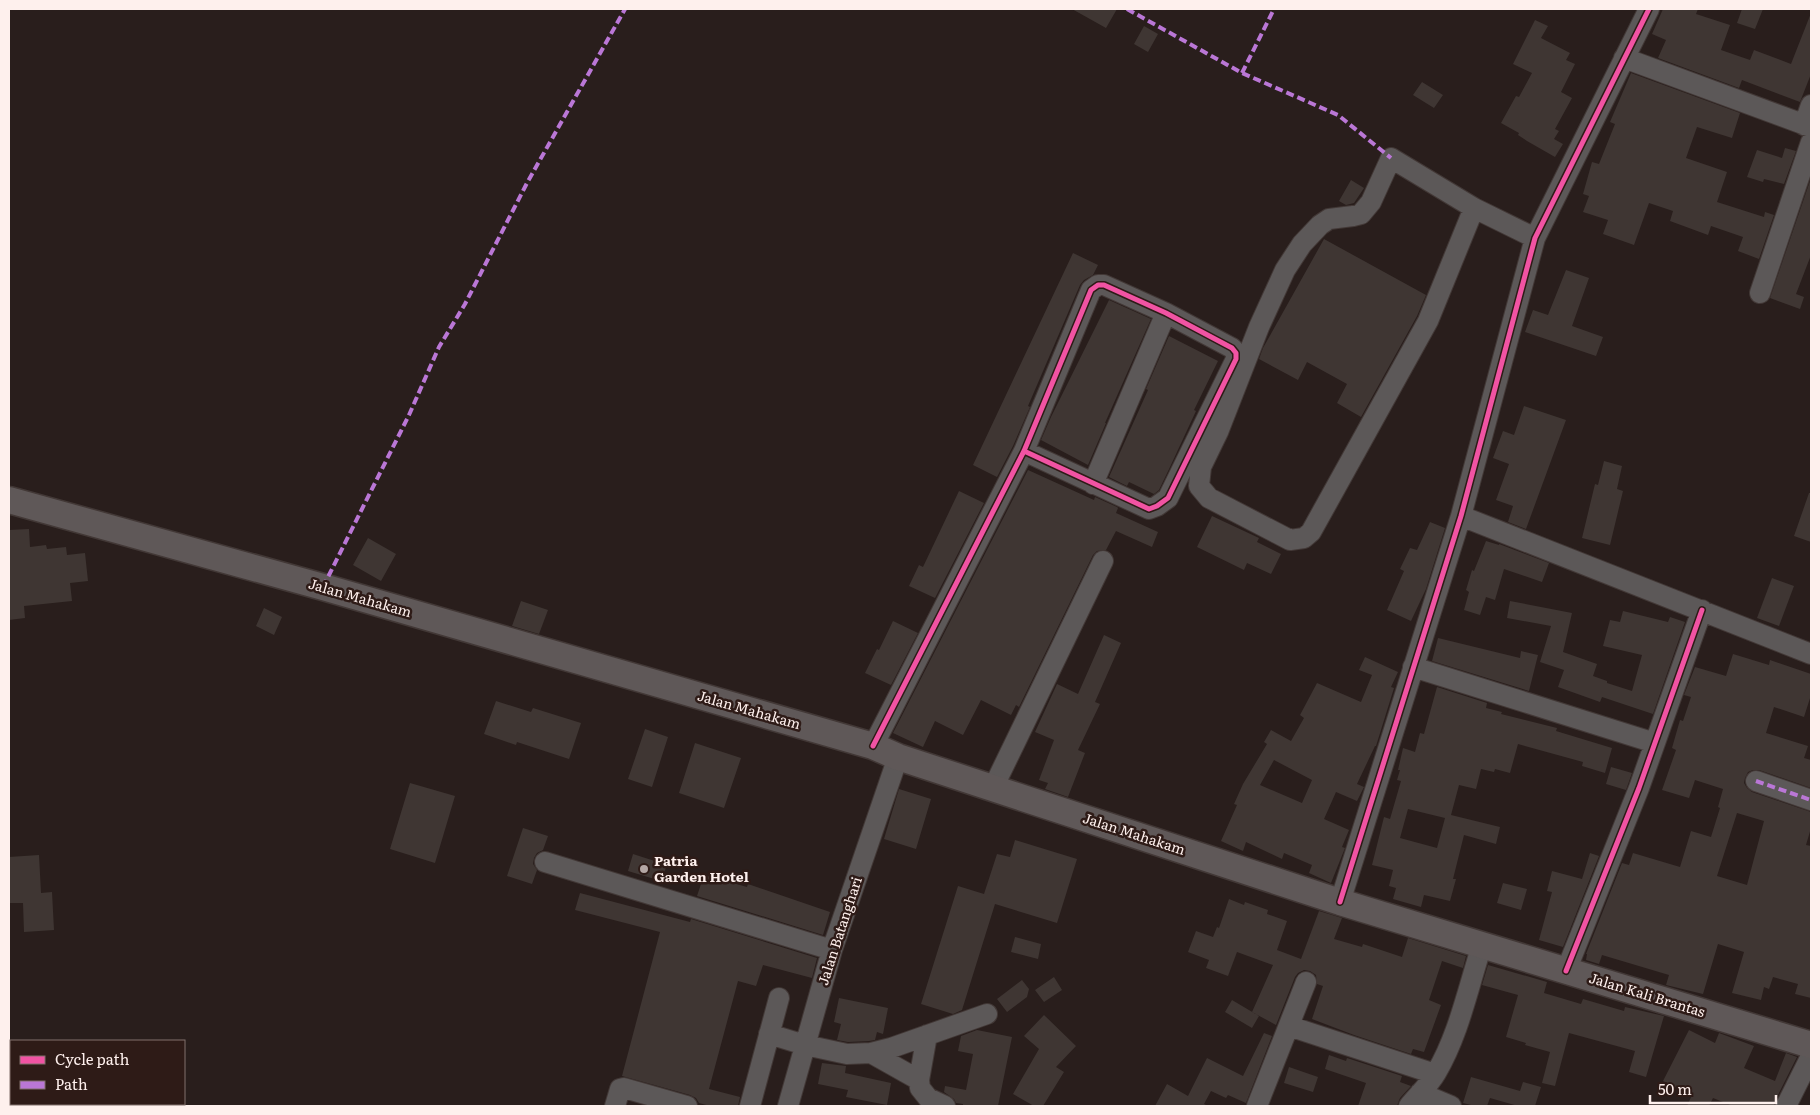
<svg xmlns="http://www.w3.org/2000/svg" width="1820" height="1115" font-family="Literata,serif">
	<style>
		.building { fill: #3f3633; fill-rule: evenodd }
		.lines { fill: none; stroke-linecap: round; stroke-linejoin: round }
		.minor-casing { stroke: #423836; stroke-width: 22 }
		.major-casing { stroke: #423836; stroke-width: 29 }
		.minor { stroke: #5c5858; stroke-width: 20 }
		.major { stroke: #5f5858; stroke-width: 26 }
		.quiet { stroke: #ba77d6; stroke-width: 4; stroke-dasharray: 8 4; stroke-linecap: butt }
		.cycleway-casing { stroke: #2e1b17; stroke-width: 8 }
		.cycleway { stroke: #f153a3; stroke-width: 5 }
		.poi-dot { fill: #b3a6a4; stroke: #2e1b17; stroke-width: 2 }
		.labels { text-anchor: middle; stroke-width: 5; stroke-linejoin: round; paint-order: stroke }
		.street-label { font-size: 14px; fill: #fef0ed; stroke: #2e1b17 }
		.poi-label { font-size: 14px; font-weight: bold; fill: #fef0ed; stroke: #2e1b17; text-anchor: start }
	</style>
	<rect width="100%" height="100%" fill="#291e1c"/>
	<path class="building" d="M1072 9H1117L1106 28Z
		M1663 9H1698L1696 14 1730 25 1721 50 1750 60 1754 50 1791 64 1811 13V74L1800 102 1742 80 1739 88 1658 58 1666 40 1652 34Z
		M1742 9H1763L1755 29 1737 23Z
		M1535 20 1548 26 1541 38 1570 53 1566 60 1575 64 1561 92 1572 98 1555 129 1559 131 1554 139 1563 144 1555 157 1527 141 1518 135 1519 133 1501 123 1516 96 1519 97 1532 73 1513 64Z
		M1144 26 1158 34 1148 52 1134 44Z
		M1631 73 1740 113 1732 138 1697 127 1686 158 1727 172 1717 202 1764 217 1765 212 1774 215 1759 259 1738 251 1743 237 1711 226 1708 235 1670 221 1673 211 1649 203 1634 245 1603 234 1608 220 1583 212 1589 196 1583 194 1592 162 1599 164 1615 124 1610 122Z
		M1422 82 1443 95 1434 108 1413 95Z
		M1785 148 1796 151 1784 184 1764 179 1763 182 1747 177 1757 150 1782 158Z
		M1811 178V255L1796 294 1804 297 1800 309 1770 298Z
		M1351 180 1364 188 1354 203 1346 205 1339 201Z
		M1324 239 1426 295 1417 316 1361 417 1337 403 1347 384 1307 362 1298 380 1259 359 1263 348Z
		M1073 253 1098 265 1093 275 1084 280 1080 285 1028 406 1030 407 1013 446 997 477 973 465Z
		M1566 270 1589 278 1572 326 1603 337 1596 356 1525 332 1533 310 1548 315Z
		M1109 300 1151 319 1105 423H1106L1088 465 1041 440 1051 417Z
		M1169 336 1218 361 1194 410 1196 411 1170 467 1159 490 1154 494 1129 482 1127 486 1109 477 1148 390 1146 389Z
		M1524 406 1566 420 1526 529 1508 522 1513 506 1496 500 1509 464 1493 458 1503 431 1514 435Z
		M1604 461 1622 466 1617 489 1623 491 1610 545 1582 538 1595 484 1598 485Z
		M1028 470 1094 500 1095 497 1117 507 1118 508 1116 513 1158 532 1152 547 1116 531 1106 550 1097 551 1093 555 1019 707 1016 705 1011 715 981 700 963 735 935 721 923 747 893 733Z
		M959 491 984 503 935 598 909 586 919 565 923 567Z
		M1809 493H1811V542L1794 536Z
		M1212 516 1259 538 1257 542 1281 554 1271 574 1247 563 1244 570 1197 547Z
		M1430 522 1445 528 1426 589 1411 621 1387 610 1404 571 1400 569 1410 548 1417 550Z
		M29 529 30 547 46 545 47 549 66 547 67 555 85 553 88 581 70 583 72 601 24 606 25 618 9 620V530Z
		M368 538 396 554 381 581 353 565Z
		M1486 541 1499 545V544L1549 563 1542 582 1504 569 1495 600 1486 597 1480 615 1464 610 1469 592 1466 590 1472 570 1474 571Z
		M1772 578 1794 586 1779 626 1757 618Z
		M521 601 548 610 539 634 512 626Z
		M1510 601 1572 613 1563 652 1597 664 1593 676 1607 681V683L1632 691 1642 655 1603 646 1610 620 1620 622 1623 611 1668 622 1670 617 1685 622 1653 714 1602 697 1600 702 1558 687 1564 670 1540 662 1551 626 1507 618Z
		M264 608 282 617 274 635 256 626Z
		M893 621 918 633 891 685 865 673 877 649 879 650Z
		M1104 635 1121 643 1095 702 1100 704 1078 750 1085 753 1068 797 1045 789 1048 783 1039 780 1054 740 1035 732 1057 684 1078 694Z
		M1438 638 1520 658 1521 651 1538 655 1529 691 1432 661Z
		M1733 654 1769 665 1770 660 1811 674V695L1804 717 1774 707 1766 733 1808 746 1804 758 1811 760V788L1759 770H1753L1748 772 1745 778 1744 783 1747 788 1752 792 1811 812V828L1806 845 1811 846V998L1795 994 1798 984 1773 977 1769 989 1764 987 1761 1000 1732 993 1744 952 1718 944 1703 994 1666 985 1669 975 1602 955 1599 964 1586 960 1587 954H1586L1622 863 1629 865 1633 853 1680 867 1691 831 1711 837 1720 808 1718 807 1723 789 1695 780 1689 798 1662 790 1676 750 1672 748 1680 720 1683 721 1691 697 1684 695 1695 667 1726 676ZM1737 813 1764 821 1747 885 1717 876Z
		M1365 657 1398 672 1391 687 1394 688 1376 746H1375L1357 784 1364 787 1357 801 1336 792 1324 819 1349 830 1342 847 1345 848 1331 883 1309 873 1312 865 1284 853 1282 859 1246 842 1243 851 1221 841 1237 805 1234 804 1243 784 1267 744 1264 742 1271 730 1291 741 1304 718 1300 715 1317 683 1361 702 1372 675 1359 670ZM1274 760 1312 780 1302 803 1260 785Z
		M1437 687 1487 703 1486 708 1502 712 1501 714 1557 728 1556 731 1612 748 1605 773 1582 766 1583 762 1518 744 1510 773 1495 769 1494 772 1481 769 1476 789 1459 785 1451 815 1500 827 1496 844 1464 835 1453 879H1456L1450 901 1424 895 1421 907 1393 899 1396 888 1389 886 1393 870 1372 865 1384 817 1390 819 1401 781 1397 780 1400 770H1398L1403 748 1415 752 1420 733 1424 734ZM1408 809 1445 818 1437 848 1400 838Z
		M496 701 531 712 533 708 581 723 569 759 517 742 516 745 484 734Z
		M645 729 668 737 652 787 628 779Z
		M695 743 741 758 724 808 679 793Z
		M1611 767 1632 773 1626 790 1606 784Z
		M410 783 455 796 435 863 390 849Z
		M899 789 931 799 916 849 884 839Z
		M523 828 548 836 543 850 537 853 534 858 533 864 537 870 532 884 507 876Z
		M1015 840 1077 859 1057 923 995 904 962 1010 953 1014 921 1004 958 886 984 894 997 854 1010 857Z
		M1590 853 1599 856 1563 947 1539 940 1552 892 1547 891 1552 871 1582 879Z
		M633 854 667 865 661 881 628 871Z
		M39 855 41 893 52 892 54 930 24 932 23 903H9V857Z
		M704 875 747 887 748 884 830 912 823 935 697 896Z
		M1503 883 1527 889 1521 910 1497 903Z
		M580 893 690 922 691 919 817 958 812 978 763 965 756 986 738 981 709 1089 740 1097 738 1106H710L699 1103 696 1098 690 1095 622 1076 660 932 575 910Z
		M1229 899 1244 905 1245 902 1268 910 1267 914 1287 921 1277 950 1301 959 1319 911 1342 918 1334 939 1362 947 1363 944 1402 957 1408 938 1466 956 1463 968 1442 961 1429 1000 1441 1005 1424 1052 1413 1049 1411 1054 1354 1035 1312 1019 1323 986 1317 984 1316 975 1310 971 1304 970 1298 973 1295 977 1276 1025 1252 1012 1273 965 1237 952 1228 976 1206 968 1209 960 1188 952 1196 931 1213 937 1217 927 1219 928Z
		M1015 937 1041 944 1038 959 1011 952Z
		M1488 965 1547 982 1544 993 1581 1004 1583 999 1624 1011 1625 1007 1664 1016 1646 1077 1629 1072 1635 1051 1569 1033 1555 1086 1542 1083 1550 1052 1525 1045 1526 1043 1506 1037 1518 995 1482 985Z
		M1054 977 1062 990 1044 1002 1035 990Z
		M1022 980 1029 989 1027 997 1007 1012 997 999Z
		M839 998 888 1008 883 1034 877 1032 875 1040 869 1041 848 1042 837 1040 841 1024 834 1022Z
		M1232 1000 1259 1016 1252 1028 1225 1012Z
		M1044 1015 1076 1046 1056 1067 1064 1072 1043 1106H1034L1013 1094 1039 1049 1024 1036Z
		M977 1030 1012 1037 998 1106H963V1104L956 1103 954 1099 944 1092 945 1086 966 1090 973 1054 958 1051 961 1036Z
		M1689 1030 1715 1043 1719 1033 1754 1046 1744 1068 1775 1081 1786 1053 1797 1057 1775 1101 1774 1106H1733L1713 1098 1709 1106H1687L1692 1095 1663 1081Z
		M1264 1033 1272 1036 1246 1103 1228 1095 1226 1098 1211 1091 1204 1104 1208 1106H1155L1167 1084 1188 1096 1207 1058 1243 1076Z
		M1329 1055 1346 1061 1347 1058 1402 1076 1400 1082 1411 1086 1400 1098 1397 1106H1358L1366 1083 1325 1069Z
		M822 1063 846 1066 845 1073 891 1083 887 1105 846 1097 848 1090 818 1084Z
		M1289 1067 1318 1077 1313 1092 1284 1083Z
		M1471 1077 1520 1091 1523 1082 1541 1087 1535 1106H1518L1490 1098 1487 1106H1475L1463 1103Z"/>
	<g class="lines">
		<g class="minor-casing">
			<path id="minor" d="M1624 58 1811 127
				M1804 125 1811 105
				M1474 208 1428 321 1311 532 1304 538 1290 540 1209 498 1199 486 1201 467 1218 432 1259 327 1285 270 1302 244 1320 225 1329 219 1353 216 1361 214 1371 202 1391 158 1474 208 1535 238
				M1760 293 1811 142
				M1093 484 1166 313
				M1461 516 1811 654
				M1413 667 1655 743
				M873 746 1024 451 1091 290 1098 285H1104L1166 313 1232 348 1236 353V359L1168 498 1157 506 1149 509 1024 451
				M1756 781 1811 800
				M993 788 1103 561
				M545 862 832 950
				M1340 902 1461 516 1535 238 1649 9
				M1566 971 1639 788 1702 610
				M1289 1026 1435 1074
				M769 1034 805 1045 847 1054 871 1053 891 1048 987 1014
				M927 1035 919 1080 920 1088 928 1098 945 1106
				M871 1053 919 1080
				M1420 1093 1451 1106
				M615 1106 620 1089 624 1088 687 1106
				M750 1106 779 998
				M788 1106 832 950 898 757
				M1257 1106 1306 982
				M1409 1106C1418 1095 1429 1085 1436 1073 1459 1034 1468 988 1482 945
				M1786 1106 1811 1056"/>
		</g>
		<g class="major-casing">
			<path id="major" d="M9 500 323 587 873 746 898 757 1340 902 1811 1045"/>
		</g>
		<use href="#minor" class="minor"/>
		<use href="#major" class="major"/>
		<path class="quiet" d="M1127 9 1242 73 1338 115 1391 158
			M1242 73 1274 9
			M323 587 409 415 439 347 465 304 527 183 625 9
			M1756 781 1811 800"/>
		<g class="cycleway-casing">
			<path id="cycleway" d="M873 746 1024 451 1091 290 1098 285H1104L1166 313 1232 348 1236 353V359L1168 498 1157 506 1149 509 1024 451
				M1340 902 1461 516 1535 238 1649 9
				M1566 971 1639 788 1702 610"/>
		</g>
		<use href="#cycleway" class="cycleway"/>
	</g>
	<circle class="poi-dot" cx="644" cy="869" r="5"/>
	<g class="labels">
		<g class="street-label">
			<text transform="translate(360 598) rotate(16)" y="5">Jalan Mahakam</text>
			<text transform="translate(749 710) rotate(16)" y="5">Jalan Mahakam</text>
			<text transform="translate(1134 834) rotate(18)" y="5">Jalan Mahakam</text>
			<text transform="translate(840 931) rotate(-72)" y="5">Jalan Batanghari</text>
			<text transform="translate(1647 995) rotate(17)" y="5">Jalan Kali Brantas</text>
		</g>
		<g class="poi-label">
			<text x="654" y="866">Patria<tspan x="654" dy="16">Garden Hotel</tspan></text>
		</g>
	</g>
	<rect width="1820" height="1115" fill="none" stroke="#fef0ed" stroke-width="20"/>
	<rect x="10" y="1040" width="175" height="65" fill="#2e1b17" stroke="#81706d"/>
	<rect x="20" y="1056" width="25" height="8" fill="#f153a3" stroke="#81706d"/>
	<text x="55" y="1065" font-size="15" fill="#fef0ed">Cycle path</text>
	<rect x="20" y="1081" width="25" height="8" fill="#ba77d6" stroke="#81706d"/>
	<text x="55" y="1090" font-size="15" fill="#fef0ed">Path</text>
	<path d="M1650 1095v8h126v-8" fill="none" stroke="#fef0ed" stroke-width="2.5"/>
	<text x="1658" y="1095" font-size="15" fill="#fef0ed" stroke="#2e1b17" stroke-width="4" paint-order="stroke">50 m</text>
</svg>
